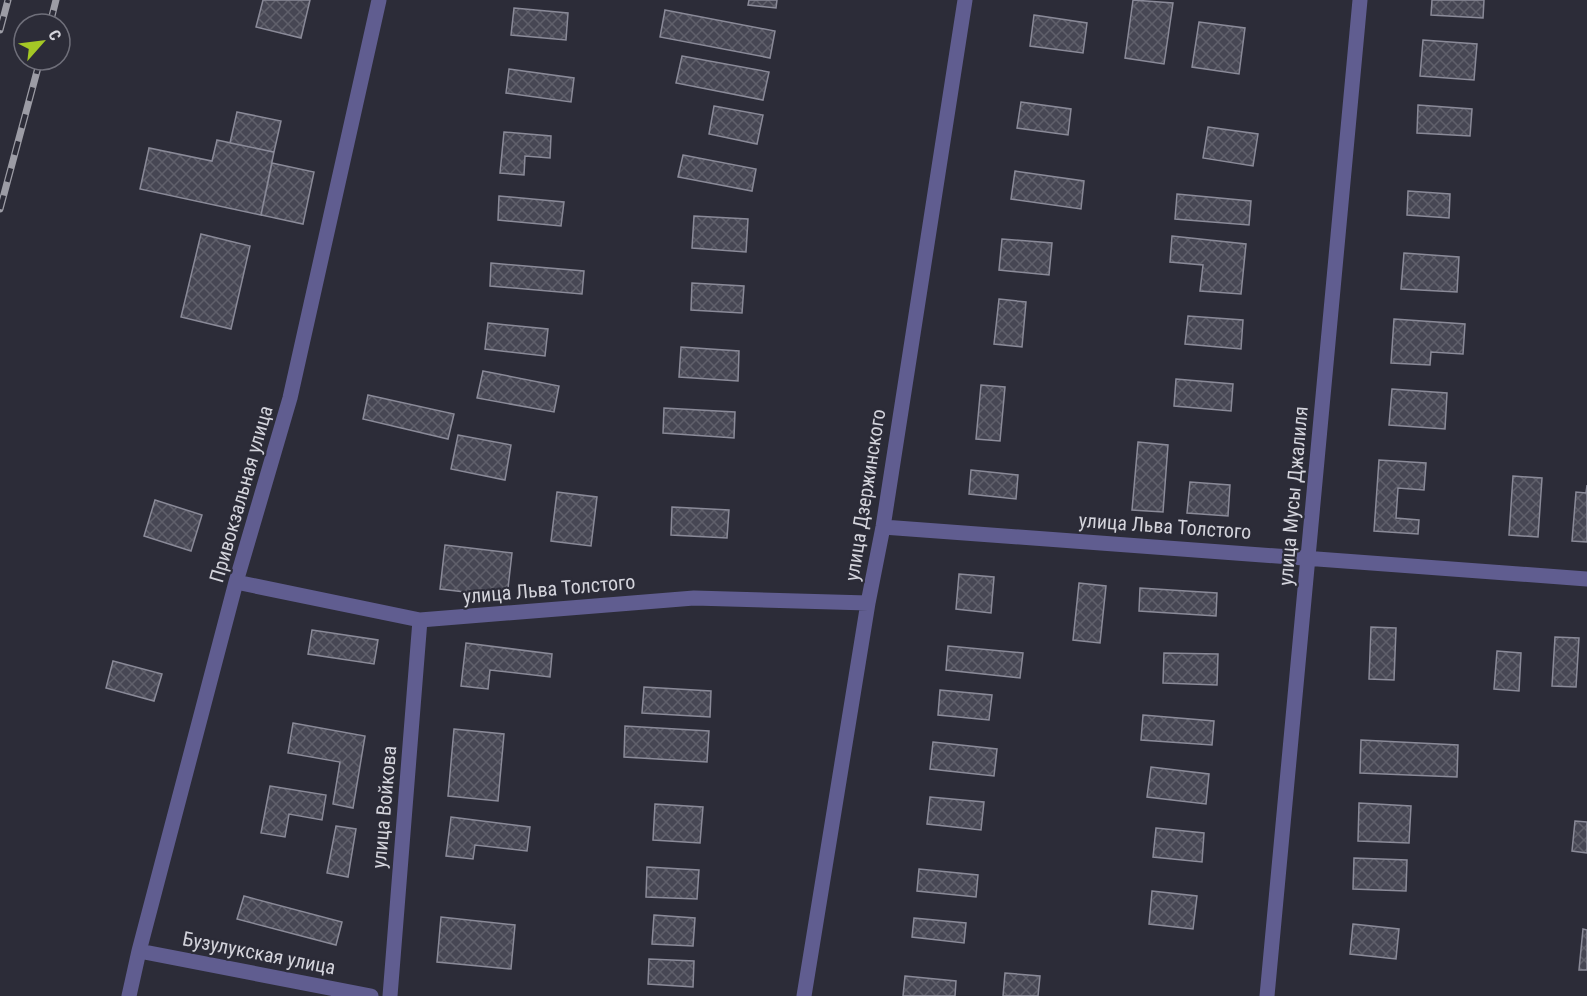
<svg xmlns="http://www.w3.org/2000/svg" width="1587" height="996" font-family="'Roboto Condensed',sans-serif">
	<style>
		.building { fill: url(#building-cross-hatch); stroke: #8a8a98; stroke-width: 1.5 }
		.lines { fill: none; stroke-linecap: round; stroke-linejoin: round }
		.minor { stroke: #605d90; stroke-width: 15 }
		.rail-casing { stroke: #9c9ca5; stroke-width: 7 }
		.rail { stroke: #2c2c38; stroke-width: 4.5; stroke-dasharray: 14; stroke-linecap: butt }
		.labels { text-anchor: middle; stroke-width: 4.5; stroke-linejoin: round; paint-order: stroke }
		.street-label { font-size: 20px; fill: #d4d4dc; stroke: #2c2c38 }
	</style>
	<defs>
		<pattern id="building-cross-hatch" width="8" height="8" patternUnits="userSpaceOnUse" patternTransform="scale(1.5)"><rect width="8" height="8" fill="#464653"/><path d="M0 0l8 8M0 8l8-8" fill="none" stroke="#60606b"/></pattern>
	</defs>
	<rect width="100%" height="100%" fill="#2c2c38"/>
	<path class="building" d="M263 0H310L301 38 256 27Z
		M749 0H777L776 8 748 5Z
		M1133 0 1173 3 1164 64 1125 58Z
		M1432 0H1484L1483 18 1431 15Z
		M514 8 568 13 566 40 511 35Z
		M665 10 775 31 770 58 660 37Z
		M1034 15 1087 23 1083 53 1030 46Z
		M1199 22 1245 28 1239 74 1192 67Z
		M1423 40 1477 44 1474 80 1420 76Z
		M682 56 769 72 763 100 676 83Z
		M509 69 574 78 571 102 506 93Z
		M1021 102 1071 109 1068 135 1017 128Z
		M1418 105 1472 109 1470 136 1417 133Z
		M714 106 763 115 757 144 709 134Z
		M237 112 281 121 274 152 230 143Z
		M1208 127 1258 134 1253 166 1203 158Z
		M504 132 551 136 550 158 525 156 524 175 500 173Z
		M217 140 274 152 261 215 140 189 149 148 212 161Z
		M683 155 756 169 752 191 678 177Z
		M272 163 314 172 303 224 261 215Z
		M1015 171 1084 181 1081 209 1011 199Z
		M1408 191 1450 194 1449 218 1407 215Z
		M1177 194 1251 201 1249 225 1175 219Z
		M499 196 564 202 561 226 498 220Z
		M694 216 748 219 746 252 692 248Z
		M201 234 250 246 231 329 181 317Z
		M1172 236 1246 244 1241 294 1200 291 1203 265 1170 262Z
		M1002 239 1052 243 1049 275 999 270Z
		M1404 253 1459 257 1457 292 1401 289Z
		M491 263 584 271 582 294 490 286Z
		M692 283 744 286 742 313 691 310Z
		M999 299 1026 302 1022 347 994 344Z
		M1188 316 1243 320 1241 349 1185 344Z
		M1394 319 1465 324 1463 354 1431 352 1430 365 1391 363Z
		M488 323 548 329 545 356 485 349Z
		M681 347 739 351 738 381 679 377Z
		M483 371 559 386 554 412 477 398Z
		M1176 379 1233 384 1231 411 1174 406Z
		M981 385 1005 387 1000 441 976 439Z
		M1392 389 1447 393 1445 429 1389 425Z
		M368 395 454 414 448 439 363 419Z
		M664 408 735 412 734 438 663 433Z
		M458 435 511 445 505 480 451 469Z
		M1138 442 1168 445 1163 512 1132 510Z
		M1379 460 1426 463 1424 490 1398 488 1396 518 1419 520 1418 534 1374 531Z
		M971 470 1018 475 1016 499 969 494Z
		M1513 476 1542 478 1538 537 1509 535Z
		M1190 482 1230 485 1228 516 1187 513Z
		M1587 485V542L1572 541 1576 492 1586 493Z
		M557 492 597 497 591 546 551 541Z
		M155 500 202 515 191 551 144 536Z
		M672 507 729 510 727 538 671 535Z
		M445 545 512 553 507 597 440 589Z
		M959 574 994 577 991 613 956 609Z
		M1079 583 1106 586 1100 643 1073 640Z
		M1140 588 1217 593 1216 616 1139 611Z
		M1371 627 1396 628 1394 680 1369 679Z
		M312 630 378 640 374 664 308 654Z
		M1555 637 1579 638 1576 687 1552 686Z
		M466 643 552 654 550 677 490 670 488 689 461 686Z
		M948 646 1023 653 1020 678 946 670Z
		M1497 651 1521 653 1519 691 1494 689Z
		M1164 653 1218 654 1217 685 1163 683Z
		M113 661 162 674 154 701 106 688Z
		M644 687 711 691 710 717 642 713Z
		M940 690 992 695 989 720 938 715Z
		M1143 715 1214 721 1212 745 1141 740Z
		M293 723 365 736 353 808 333 804 340 762 288 753Z
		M625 726 709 731 707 762 624 757Z
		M454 729 504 734 498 801 448 796Z
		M1361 740 1458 745 1457 777 1360 773Z
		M933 742 997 749 994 776 930 769Z
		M1151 767 1209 774 1206 804 1147 797Z
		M270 786 326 795 322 820 289 814 285 837 261 833Z
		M930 797 984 802 981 830 927 824Z
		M1359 803 1411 806 1409 843 1358 841Z
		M655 804 703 807 700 843 653 840Z
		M451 817 530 827 527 851 475 845 473 859 446 856Z
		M1575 821 1587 822V853L1572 851Z
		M336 826 356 829 348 877 327 873Z
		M1156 828 1204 833 1202 862 1153 857Z
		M1354 858 1407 860 1406 891 1353 889Z
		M647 867 699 870 697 899 646 897Z
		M919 869 978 875 976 897 917 891Z
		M1152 891 1197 896 1193 929 1149 924Z
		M244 896 342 922 336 945 237 919Z
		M654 915 695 918 693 946 652 944Z
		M441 917 515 925 511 969 437 962Z
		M914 918 966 923 964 943 912 937Z
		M1353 924 1399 929 1396 959 1350 954Z
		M1583 929 1587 930V970H1579Z
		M649 959 694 961 693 987 648 984Z
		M1005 973 1040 976 1038 996H1003Z
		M905 976 956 981 955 996H903Z"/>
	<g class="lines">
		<path class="minor" d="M883 527 1587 579
			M236 582 420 620 694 598 868 603
			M139 951 371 996
			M129 996 139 951 236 582 290 398 379 0
			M390 996 420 620
			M804 996 868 603 883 527 965 0
			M1267 996 1360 0"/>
		<g class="rail-casing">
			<path id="rail" d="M50 24 56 0
				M0 30 8 0
				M0 209 40 60"/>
		</g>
		<use href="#rail" class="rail"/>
	</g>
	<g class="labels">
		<g class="street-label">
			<text transform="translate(241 494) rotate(-74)" y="7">Привокзальная улица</text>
			<text transform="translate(865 495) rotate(-81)" y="7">улица Дзержинского</text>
			<text transform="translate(1293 496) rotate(-85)" y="7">улица Мусы Джалиля</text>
			<text transform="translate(1165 526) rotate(4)" y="7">улица Льва Толстого</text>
			<text transform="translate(549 589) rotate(-5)" y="7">улица Льва Толстого</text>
			<text transform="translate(384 807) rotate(-85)" y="7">улица Войкова</text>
			<text transform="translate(259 953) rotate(11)" y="7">Бузулукская улица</text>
		</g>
	</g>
	<g transform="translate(42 42) rotate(62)"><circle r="28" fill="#2c2c38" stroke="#6f6f7a" stroke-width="1.5"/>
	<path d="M0-4.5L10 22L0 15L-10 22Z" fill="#a4c825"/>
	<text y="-9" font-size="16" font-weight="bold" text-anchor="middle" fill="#d4d4dc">С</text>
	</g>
</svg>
